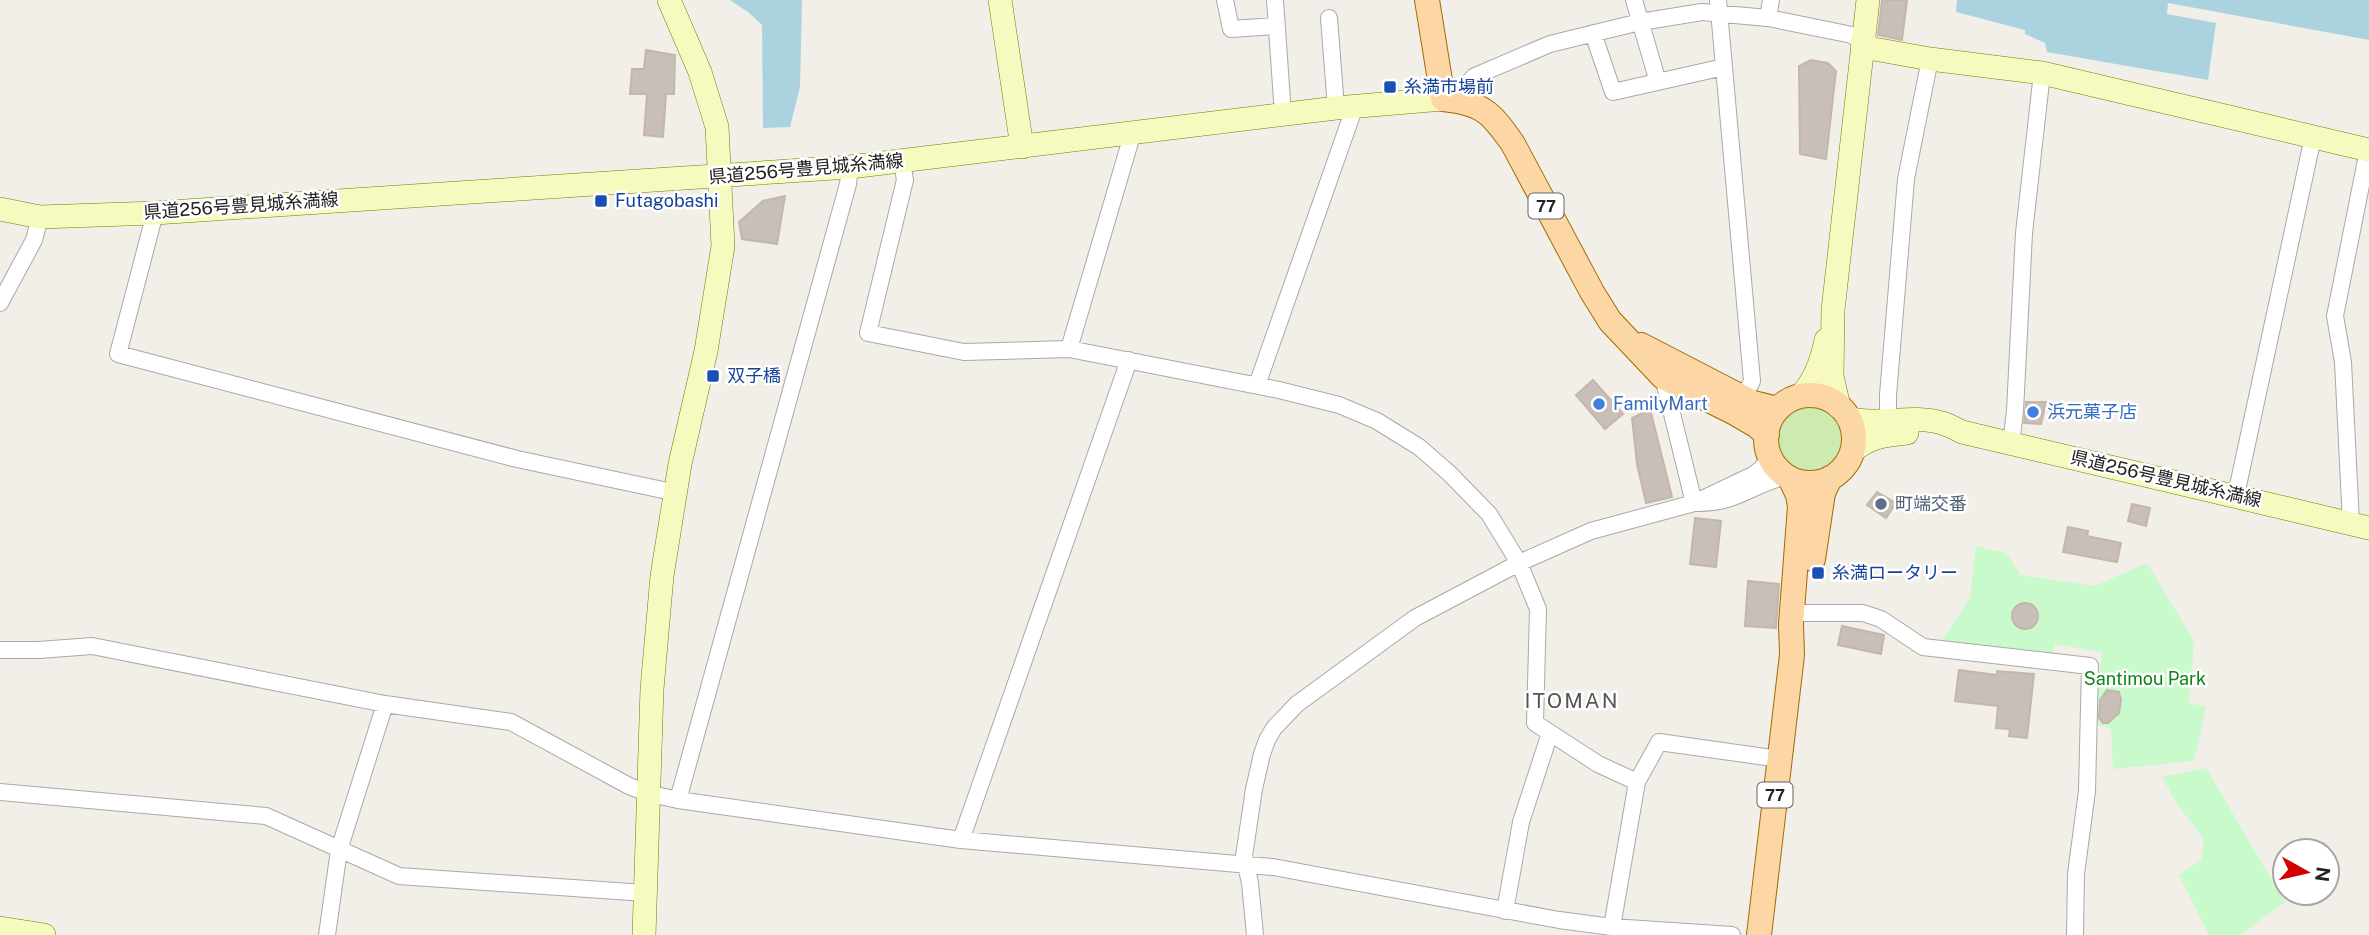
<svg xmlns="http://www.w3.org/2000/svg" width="2369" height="935" font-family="'Public Sans','Noto Sans JP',sans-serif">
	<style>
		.grass { fill: #cdebb0 }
		.park { fill: #c8facc }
		.water { fill: #aad3df }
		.building { fill: #c7bfb8; stroke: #c4b6ab; stroke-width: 2 }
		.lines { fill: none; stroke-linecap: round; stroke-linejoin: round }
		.street-casing { stroke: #a9a9a9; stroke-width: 18 }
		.secondary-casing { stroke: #707d05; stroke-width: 24 }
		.primary-casing { stroke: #a06b00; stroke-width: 26 }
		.street { stroke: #fff; stroke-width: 16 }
		.secondary { stroke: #f7fabf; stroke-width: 23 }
		.primary { stroke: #fcd6a4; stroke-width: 24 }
		.transit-dot { fill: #1a4fb4; stroke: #fff; stroke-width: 2.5 }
		.shop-dot { fill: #3f7fe0; stroke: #fff; stroke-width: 2.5 }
		.service-dot { fill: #5c6f8a; stroke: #fff; stroke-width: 2.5 }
		.labels { text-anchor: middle; stroke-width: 5; stroke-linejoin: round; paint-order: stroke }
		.shield { fill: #fff; stroke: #646464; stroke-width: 2 }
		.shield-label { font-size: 16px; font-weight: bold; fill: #222 }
		.transit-label { font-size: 18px; fill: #164399; stroke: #fff; text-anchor: start }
		.street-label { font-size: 18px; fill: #222; stroke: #fff }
		.shop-label { font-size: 18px; fill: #366cbe; stroke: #fff; text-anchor: start }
		.service-label { font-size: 18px; fill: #4e5e75; stroke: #fff; text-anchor: start }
		.park-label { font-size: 18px; fill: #0c8416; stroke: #fff }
		.quarter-label { font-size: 21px; letter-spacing: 2px; fill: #555; stroke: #fff }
	</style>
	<rect width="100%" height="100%" fill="#f2efe9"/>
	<path class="grass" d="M1774 439a36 36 0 1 1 72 0a36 36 0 1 1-72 0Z"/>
	<path class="park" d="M1976 546 2006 553 2021 575 2095 586 2147 563 2194 641 2189 703 2206 707 2194 761 2113 769 2111 728 2093 724 2102 652 2055 644 2053 655 1942 641 1970 598Z
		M2206 768 2285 902 2240 935H2209L2179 875 2201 860 2204 839 2177 804 2162 777Z"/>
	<path class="water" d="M730 0H802L800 87 790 127 763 128 762 25 748 12Z
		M1957 0H2369V40L2168 3 2167 14 2216 23 2208 80 2047 52 2045 43 2025 34V30L1956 12Z"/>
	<path class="building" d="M1882 0H1907L1902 40 1878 35Z
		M646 50 675 55 674 94H666L663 137 644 135 647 94H630L632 69H644Z
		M1811 60 1828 63 1836 71 1826 159 1800 154 1799 66Z
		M785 196 777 244 742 239 739 222 763 201Z
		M1593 380 1623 414 1605 429 1576 395Z
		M2026 402H2046L2041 424 2024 423Z
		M1650 409 1672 497 1646 503 1637 464 1632 418Z
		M1877 492 1896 503 1886 518 1867 505Z
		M2132 504 2150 508 2146 526 2128 521Z
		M1695 518 1721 521 1716 567 1690 564Z
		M2068 527 2088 531 2087 536 2121 543 2117 562 2063 552Z
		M1748 581 1779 584 1776 628 1745 626Z
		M2012 616a13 13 0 1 1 26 0a13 13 0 1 1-26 0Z
		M1842 626 1884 635 1881 654 1838 645Z
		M1959 670 1997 675V671L2034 674 2027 738 2009 736 2010 729 1996 728 1998 706 1955 701Z
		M2107 690 2119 692 2121 700 2119 713 2108 723H2103L2099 718 2100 700Z"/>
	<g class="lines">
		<g class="street-casing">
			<path id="street" d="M1225 0 1231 29 1275 26
				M1275 0 1283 115
				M1634 0 1658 82
				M1718 0 1752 381 1743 398
				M1329 18 1336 108
				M1768 18 1771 0
				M1593 33 1613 92 1724 67
				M1451 100 1475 76 1550 44 1640 22 1702 12 1768 18 1852 35 1862 43
				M902 162 905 180 868 333 964 352 1069 349 1279 390 1339 405 1377 421 1419 447 1449 473 1489 514 1519 563 1538 609 1535 723 1598 764 1637 782 1659 742 1780 759
				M155 213 118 354 517 459 677 493
				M0 303 34 240 40 217
				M1069 349 1133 132
				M1663 377 1694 503
				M1257 385 1355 106
				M1888 420V395L1906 179 1930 59
				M2011 444 2015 411 2024 233 2042 73
				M2236 495 2313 137
				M1696 503C1736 504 1752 484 1787 476
				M2351 523 2343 362 2335 316 2368 150
				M1803 613H1863L1881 619 1923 647 2090 666 2087 791 2076 874 2075 935
				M0 650H39L92 646 385 704 511 722 629 786 647 793 678 800 961 840 1273 867 1559 920 1612 927 1732 935
				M0 792 266 816 399 876 645 893
				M678 800 848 184 850 167
				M961 840 1129 360
				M1505 911 1521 822 1550 733
				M1612 927 1637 782
				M327 935 339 850 385 704
				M1255 935 1250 883 1244 856 1254 789 1262 754 1267 740 1274 728 1297 704 1415 618 1519 563 1591 531 1694 503 1753 475 1762 468 1770 457"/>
		</g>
		<g class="secondary-casing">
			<path id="secondary" d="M1000 0 1022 147
				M1862 43 1874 49 1930 59 2042 73 2369 150
				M0 209 40 217 155 213 850 167 1336 108 1443 99
				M1800 396C1814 382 1822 360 1826 340
				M1839 407 1832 376 1833 310 1868 0
				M1848 418C1878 426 1912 414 1942 423 1949 425 1956 429 1962 432L2369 528
				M1852 452C1868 437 1885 435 1907 433
				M0 928 44 935
				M644 935 652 689 662 576 680 464 706 351 723 246 717 127 700 72 669 0"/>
		</g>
		<g class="primary-casing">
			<path id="primary" d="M1427 0 1443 99C1482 103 1491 112 1513 144L1592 292 1610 321 1663 377 1733 412 1757 426 1767 435
				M1641 345 1753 403 1778 409
				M1766 439a44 44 0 1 1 88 0a44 44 0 1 1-88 0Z
				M1813 559 1823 493 1830 478
				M1759 935 1792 655 1791 624 1800 506 1798 495 1791 480"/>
		</g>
		<use href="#street" class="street"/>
		<use href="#secondary" class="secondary"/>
		<use href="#primary" class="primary"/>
	</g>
	<g class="transit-dot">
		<rect x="1383" y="80" width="14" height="14" rx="3.5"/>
		<rect x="594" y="194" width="14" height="14" rx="3.5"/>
		<rect x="706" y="369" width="14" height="14" rx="3.5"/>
		<rect x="1811" y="566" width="14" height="14" rx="3.5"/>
	</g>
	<g class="shop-dot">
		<circle cx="1599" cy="404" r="7"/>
		<circle cx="2033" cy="412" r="7"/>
	</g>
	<circle class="service-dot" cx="1881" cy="504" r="7"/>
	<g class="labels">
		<g class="shield">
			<rect x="1528.5" y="193.5" width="35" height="25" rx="5"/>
			<rect x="1757.5" y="782.5" width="35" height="25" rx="5"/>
		</g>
		<g class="shield-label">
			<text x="1546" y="212">77</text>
			<text x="1775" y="801">77</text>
		</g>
		<g class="transit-label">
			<text x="1404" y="93">糸満市場前</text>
			<text x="615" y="207">Futagobashi</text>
			<text x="727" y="382">双子橋</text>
			<text x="1832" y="579">糸満ロータリー</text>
		</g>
		<g class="street-label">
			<text transform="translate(806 169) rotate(-5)" y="6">県道256号豊見城糸満線</text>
			<text transform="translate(241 206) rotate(-4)" y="6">県道256号豊見城糸満線</text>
			<text transform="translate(2166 479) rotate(13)" y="6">県道256号豊見城糸満線</text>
		</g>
		<g class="shop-label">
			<text x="1613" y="410">FamilyMart</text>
			<text x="2047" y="418">浜元菓子店</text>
		</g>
		<g class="service-label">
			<text x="1895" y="510">町端交番</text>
		</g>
		<g class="park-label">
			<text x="2145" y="685">Santimou Park</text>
		</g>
		<g class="quarter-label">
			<text x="1572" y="708">ITOMAN</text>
		</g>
	</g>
	<g transform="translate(2306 872) rotate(98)"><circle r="33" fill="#ffffff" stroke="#a7a7a7" stroke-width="2"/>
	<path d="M0-5L12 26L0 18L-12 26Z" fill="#d40000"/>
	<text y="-10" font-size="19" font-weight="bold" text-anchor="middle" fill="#222222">N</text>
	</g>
</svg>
